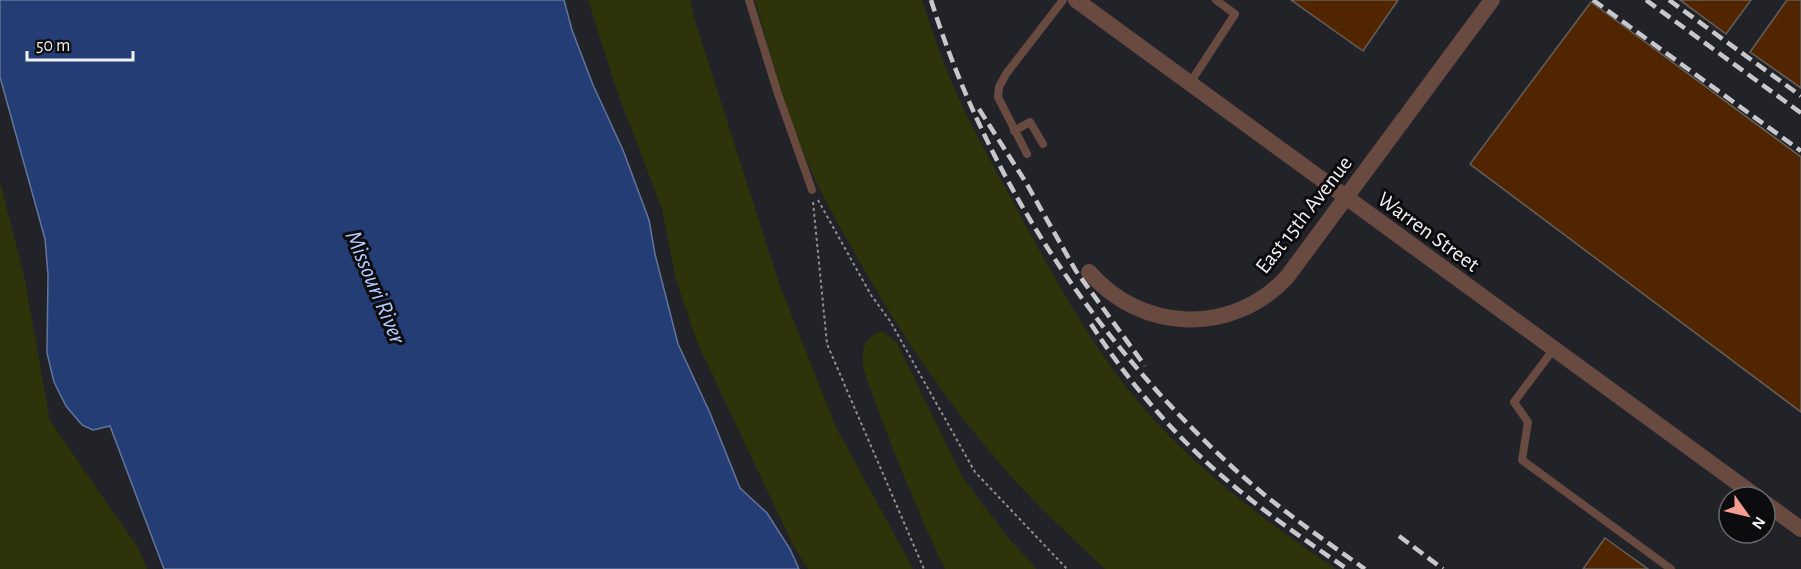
<svg xmlns="http://www.w3.org/2000/svg" width="1801" height="569" font-family="'Alegreya Sans',sans-serif">
	<style>
		.green { fill: #2e330a }
		.water { fill: #243e75; stroke: #62749b; stroke-width: 1.5 }
		.building { fill: #502500; stroke: #66605c; stroke-width: 1.5 }
		.lines { fill: none; stroke-linecap: round; stroke-linejoin: round }
		.path { stroke: #909195; stroke-width: 2; stroke-dasharray: 3 3; stroke-linecap: butt }
		.lane { stroke: #694a40; stroke-width: 8 }
		.street { stroke: #694a40; stroke-width: 16 }
		.rail { stroke: #c7c7cc; stroke-width: 4.5; stroke-dasharray: 12 6; stroke-linecap: butt }
		.labels { text-anchor: middle; stroke-width: 6; stroke-linejoin: round; paint-order: stroke }
		.street-label { font-size: 22px; fill: #f1f1f5; stroke: #0c0c0f }
		.water-label { font-size: 24px; font-style: italic; fill: #b1cbff; stroke: #0c0c0f }
	</style>
	<rect width="100%" height="100%" fill="#222328"/>
	<path class="green" d="M588 0H690L695 21 780 286 836 427 913 569H808L793 545 697 342 676 280 662 209 618 94Z
		M755 0H922C932 30 942 61 955 90 975 135 1001 179 1024 222 1063 294 1103 366 1160 426 1214 483 1271 525 1336 569H1105C1073 539 1040 509 1011 476 951 409 901 335 857 257 833 216 809 172 793 126 778 85 767 42 755 0Z
		M0 182 25 280 50 421 139 549 147 569H0Z
		M878 332H884L897 343 963 478 1005 534 1037 569H945C914 505 888 438 864 371 861 353 862 341 878 332Z"/>
	<path class="water" d="M0 0H564L572 30 593 85 623 150 649 220 655 254 678 344 710 413 740 488 767 513 790 549 799 569H164L110 426 93 430 82 425 66 406 54 382 47 353 48 275 45 239 0 77Z"/>
	<path class="building" d="M1291 0H1398L1363 51Z
		M1680 0H1751L1726 34Z
		M1787 0H1801V88L1750 52Z
		M1591 2 1801 157V412L1470 164Z
		M1605 538 1648 569H1583Z"/>
	<g class="lines">
		<path class="path" d="M818 200 871 295 890 321 975 472 1067 569
			M813 202 827 344 924 569"/>
		<path class="lane" d="M749 0 778 94 812 190
			M1190 83 1235 14 1216 0
			M1014 131 1030 122 1043 144
			M1027 154 998 97 999 87 1006 74 1063 0
			M1553 350 1514 402 1528 422 1522 460 1671 569"/>
		<path class="street" d="M1076 0 1757 497
			M1089 272C1142 333 1232 336 1287 277L1492 0
			M1765 503 1801 529"/>
		<path class="rail" d="M931 0C987 178 1092 337 1229 464 1271 503 1318 536 1365 569
			M1593 0 1801 151
			M1646 0 1801 113
			M1669 0 1801 96
			M979 109 1025 181 1076 271 1145 366
			M1091 324C1127 380 1172 433 1222 476 1261 510 1305 540 1347 569
			M1399 536 1443 569"/>
	</g>
	<g class="labels">
		<g class="street-label">
			<text transform="translate(1303 214) rotate(-52)" y="8">East 15th Avenue</text>
			<text transform="translate(1429 231) rotate(36)" y="8">Warren Street</text>
		</g>
		<g class="water-label">
			<text transform="translate(376 287) rotate(67)" y="8">Missouri River</text>
		</g>
	</g>
	<g transform="translate(1747 515) rotate(124)"><circle r="28" fill="#0c0c0f" stroke="#68686b" stroke-width="1.5"/>
	<path d="M0-4.5L10 22L0 15L-10 22Z" fill="#f59d90"/>
	<text y="-9" font-size="16" font-weight="bold" text-anchor="middle" fill="#f1f1f5">N</text>
	</g>
	<path d="M27 51v9h106v-9" fill="none" stroke="#f1f1f5" stroke-width="3"/>
	<text x="36" y="51" font-size="18" fill="#f1f1f5" stroke="#0c0c0f" stroke-width="4.5" paint-order="stroke">50 m</text>
</svg>
